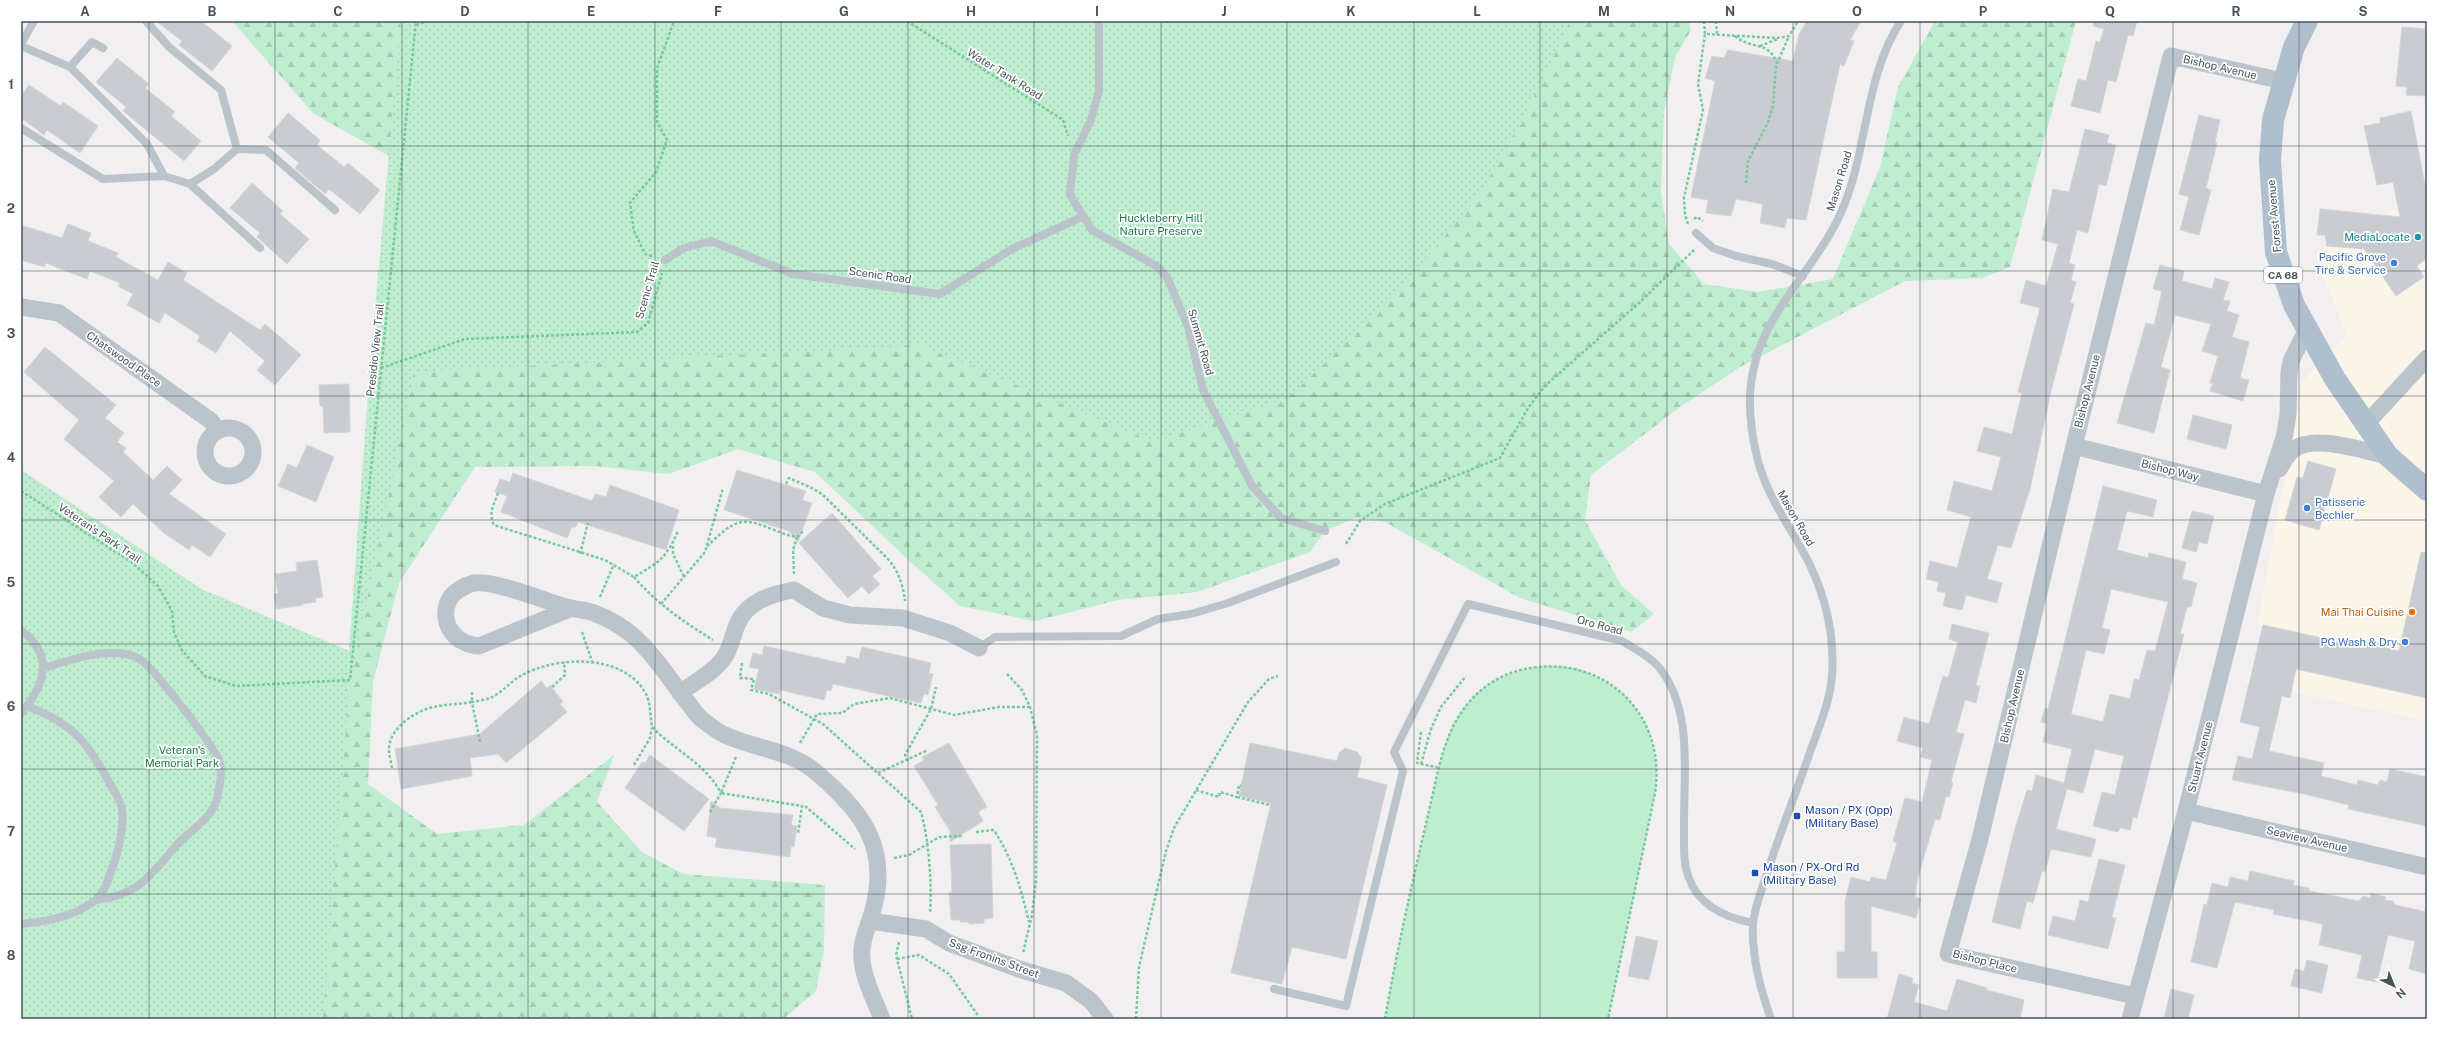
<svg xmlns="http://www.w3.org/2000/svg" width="2448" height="1040" font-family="'Public Sans',sans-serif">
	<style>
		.commercial { fill: #fbf5e9 }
		.forest { fill: url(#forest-firs) }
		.park { fill: url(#park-dots) }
		.pitch { fill: #bfedcf }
		.building { fill: #c9ccd1; stroke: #d3d5da; fill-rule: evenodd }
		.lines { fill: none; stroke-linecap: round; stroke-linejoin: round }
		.path { stroke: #78ca9e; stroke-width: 2.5; stroke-dasharray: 3 2; stroke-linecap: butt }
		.lane { stroke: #bbc4cb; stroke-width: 8 }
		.street { stroke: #bbc4cb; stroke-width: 17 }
		.primary { stroke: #afbfcd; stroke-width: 22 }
		.grid { fill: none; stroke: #47535b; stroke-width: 1; stroke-opacity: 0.55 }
		.culture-dot { fill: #0f9aa8; stroke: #fff; stroke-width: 1.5 }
		.shop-dot { fill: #3f7fe0; stroke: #fff; stroke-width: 1.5 }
		.food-dot { fill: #e8710a; stroke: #fff; stroke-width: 1.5 }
		.transit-dot { fill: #1a4fb4; stroke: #fff; stroke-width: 1.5 }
		.labels { text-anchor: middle; stroke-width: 3.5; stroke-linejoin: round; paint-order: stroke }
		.shield { fill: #fff; stroke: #7e878c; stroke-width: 1 }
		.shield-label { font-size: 10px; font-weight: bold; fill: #47535b }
		.street-label { font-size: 11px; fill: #47535b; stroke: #fff }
		.park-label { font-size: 11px; fill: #1a7a47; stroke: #fff }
		.culture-label { font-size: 11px; fill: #0d838f; stroke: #fff; text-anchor: end }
		.shop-label { font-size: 11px; fill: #366cbe; stroke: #fff; text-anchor: end }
		.food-label { font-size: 11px; fill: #c56008; stroke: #fff; text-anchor: end }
		.transit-label { font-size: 11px; fill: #164399; stroke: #fff; text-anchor: start }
		.neatline { fill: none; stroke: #47535b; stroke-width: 1.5 }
		.grid-label { font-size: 13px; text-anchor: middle; font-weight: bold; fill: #47535b }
	</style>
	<defs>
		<pattern id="forest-firs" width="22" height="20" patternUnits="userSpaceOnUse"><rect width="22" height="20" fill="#bfedcf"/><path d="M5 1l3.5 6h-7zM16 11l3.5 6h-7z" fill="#a6cdb4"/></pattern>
		<pattern id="park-dots" width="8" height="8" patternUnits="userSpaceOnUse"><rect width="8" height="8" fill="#bfedcf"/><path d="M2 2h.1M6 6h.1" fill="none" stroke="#a6cdb4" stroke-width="1.8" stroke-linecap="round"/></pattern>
	</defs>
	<rect width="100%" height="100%" fill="#f1efef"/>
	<path class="commercial" d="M2427 194V721L2245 682 2255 660 2263 625 2257 624 2303 381 2346 335 2316 255 2327 246 2320 209 2383 215Z"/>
	<path class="forest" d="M232 21H1689L1691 30 1675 57 1664 111 1661 192 1669 244 1704 284 1757 292 1833 279 1880 167 1898 87 1935 21H2076L2010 267 1982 278 1905 281 1740 367 1680 407 1591 475 1585 520 1621 585 1654 614 1631 632 1520 598 1385 522 1355 518 1325 531 1310 552 1197 592 1118 600 1035 621 960 606 904 556 815 472 738 449 669 474 595 466 475 467 399 583 373 682 368 784 437 834 524 825 614 755 597 802 642 852 683 874 825 885 824 949 816 991 783 1019H21V958L186 579 203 590 349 651 389 156 314 114Z"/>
	<path class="park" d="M401 21H1570L1527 112 1479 195 1396 295 1288 398 1153 442 920 345 414 372 351 677 349 663V690L323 1019H21V470L203 590 349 651 370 365Z"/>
	<path class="pitch" d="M1544 666C1554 666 1565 666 1575 668 1583 669 1591 674 1598 678 1642 699 1662 745 1655 793L1608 1019H1385C1397 951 1412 884 1428 817 1437 780 1441 737 1465 706 1486 680 1513 671 1544 666Z"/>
	<path class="building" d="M156 21H201L232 46 212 71 179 45 182 41Z
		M1807 21H1861L1850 40 1854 41 1844 66 1840 64 1806 220 1787 218 1785 228 1760 223 1763 204 1736 199 1731 216 1706 213 1708 200 1691 197 1715 81 1705 78 1712 56 1724 58 1728 50 1793 61 1799 34Z
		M2094 21H2137L2133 36 2128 35 2116 82 2108 80 2100 113 2071 106 2078 79 2086 81 2096 41 2100 42 2104 29 2093 26Z
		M2402 27 2427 29V96L2406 95 2407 87 2396 86Z
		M117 58 149 84 145 88 175 112 171 116 201 141 184 161 123 111 126 107 96 82Z
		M29 85 61 106 63 102 98 126 80 153 47 130 44 135 21 118V97Z
		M2411 111 2427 196V258L2417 266 2424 277 2396 296 2364 249 2327 246 2325 235H2317L2320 209 2400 217 2393 182 2377 185 2364 126 2380 123V118Z
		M288 113 320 140 317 145 344 167 348 163 380 190 360 214 329 189 325 194 295 168 299 163 268 137Z
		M2199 115 2220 120 2215 142 2217 143 2206 188 2211 190 2199 235 2180 230 2189 197 2179 194Z
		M2085 129 2109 135 2107 143 2116 145 2106 186 2099 184 2088 233 2077 230 2069 263 2075 265 2071 280 2076 282 2070 303 2074 304 2052 387 2030 489 2011 548 1998 545 1987 579 2002 583 1997 603 1966 595 1962 610 1943 606 1946 593 1937 591 1939 582 1926 579 1930 561 1957 568 1971 517 1947 510 1954 481 1992 491 2001 457 1977 451 1984 427 2012 434 2022 393 2018 392 2040 308 2020 303 2026 280 2046 286 2058 244 2042 240 2053 189 2069 192Z
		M252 183 283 211 280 214 309 239 287 264 257 237 260 233 230 208Z
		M68 224 91 233 88 241 118 253 116 257 158 280 168 262 187 273 183 280 260 330 265 324 301 355 275 385 257 370 265 361 230 331 216 353 197 341 200 336 165 313 159 323 127 305 133 294 118 286 120 283 90 271 87 279 46 263 44 267 21 260V225L62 238Z
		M2160 265 2184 271 2182 281 2212 289 2215 278 2229 282 2223 300 2230 301 2227 311 2239 315 2232 337 2249 342 2240 378 2249 380 2243 401 2210 391 2213 383H2210L2218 356 2202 351 2211 324 2175 315 2161 367 2170 370 2154 433 2117 423 2146 323 2154 325 2162 291 2153 289Z
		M45 347 116 405 105 418 124 433 117 442 126 448 123 452 153 480 167 466 182 480 169 494 226 534 210 557 192 545 189 550 164 533 133 504 121 517 99 497 114 481 64 439 79 420 24 372Z
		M349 384 350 432 324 433 323 406H320L319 385Z
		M2193 415 2232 425 2226 449 2187 439Z
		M307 445 334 457 316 502 278 486 288 464 297 468Z
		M2308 461 2336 469 2319 530 2285 520 2297 477 2303 478Z
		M737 470 806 491 802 500 812 503 798 542 789 531 724 510Z
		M513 473 592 501 595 494 606 497 610 485 679 510 666 550 578 522 576 527H572L567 538 501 512 507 496 495 492 500 479 510 482Z
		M2103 486 2157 500 2153 517 2127 511 2117 550 2148 558 2149 553 2186 562 2182 579 2197 583 2191 607H2187L2180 634H2184L2137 818 2133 817 2130 830 2120 828 2118 832 2093 826 2102 792 2115 795 2124 756 2095 749 2083 793 2067 789 2056 829 2096 839 2091 857 2051 849 2045 872 2042 871 2033 903 2027 901 2020 929 1992 922 2014 832 2027 790 2032 791 2036 775 2064 783 2072 749 2043 742 2047 724 2041 722 2045 708 2048 709ZM2111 589 2168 602 2155 651 2147 650 2139 680 2134 679 2130 699 2110 694 2103 722 2071 714 2086 650 2104 654 2110 630 2102 628Z
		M2192 511 2214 516 2207 544 2199 542 2196 552 2182 548Z
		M832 513 881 569 872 576 880 584 869 594 862 586 848 598 799 543Z
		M2421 552 2427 553V698L2296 669 2290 698 2282 696 2269 751 2324 763 2321 776 2357 785 2358 780 2378 785 2380 780 2387 782 2390 769 2427 777V826L2348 809 2349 805 2304 794 2232 780 2238 756 2252 759 2260 727 2240 722 2263 625 2345 643 2346 639 2399 651Z
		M317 560 323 597 315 598 316 602 303 604V605L276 609 274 594 278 593 275 574 297 571 296 563Z
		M1952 624 1989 633 1976 685 1980 686 1976 703 1965 700 1956 732 1964 734 1951 782 1953 783 1949 797 1946 796 1940 820 1935 819 1917 881 1915 897 1921 899 1916 918 1871 906V952H1877V978H1837V952H1845V901L1851 877 1870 882 1871 877 1886 880 1897 843 1893 841 1905 798 1922 802 1932 760 1920 757 1923 748 1897 741 1904 717 1929 724 1943 676 1948 678 1958 642 1949 639Z
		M764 646 845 664 847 656 859 659 862 647 931 663 929 673 933 674 928 695 924 694 921 703 833 684 831 691 827 690 824 700 780 690 779 694 754 689 759 669 749 667 753 653 762 655Z
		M541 681 547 688 550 685 563 702 560 704 567 712 506 763 498 754 470 758 472 776 401 789 395 749 480 734Z
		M949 743 987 807 978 812 983 821 950 842V831L935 807 938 805 914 766 924 760 922 757Z
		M1250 743 1337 761 1339 753 1345 748 1357 752 1362 758 1357 777 1387 785 1346 959 1292 947 1282 984 1231 973 1271 803 1239 796Z
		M650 755 709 799 684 831 625 788 642 762 645 763Z
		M711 801 720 808 793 815 791 825 797 826 794 847 791 846 790 857 715 847 717 838 707 836Z
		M991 844 993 918 984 919V923L969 924V922H960V920H951L949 893 952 892 950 845Z
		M2099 859 2125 865 2112 917 2116 918 2108 949 2048 935 2053 916 2075 921 2080 900 2088 902Z
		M2250 871 2294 881 2293 885 2309 888V891L2359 901 2363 896 2370 898 2371 893 2386 897 2385 900 2393 901 2395 905 2427 912V974L2409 969 2415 941 2388 935 2377 982 2357 978 2362 955 2319 945 2323 924 2273 914 2274 910 2235 902 2217 968 2191 962 2204 904 2207 905 2212 883 2228 887 2230 877 2248 881Z
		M1636 936 1658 941 1649 980 1628 976Z
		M2307 960 2328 965 2322 993 2291 986 2295 969 2304 971Z
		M1899 974 1913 978 1912 983 1919 985 1914 1002 1947 1011 1957 979 1987 988V990L2024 1000 2020 1019H1887Z
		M2171 989 2194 995 2188 1019H2164Z"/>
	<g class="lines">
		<path class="path" d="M907 21 1063 120 1068 136
			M1704 21 1705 34 1777 38 1789 36 1798 21
			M1716 21 1717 34
			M416 25 427 21
			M1735 36C1751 50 1768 40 1777 63
			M1760 46 1778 39
			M1746 183 1748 161 1768 122 1773 106 1776 66 1789 36
			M1694 219 1697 217 1703 221
			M1688 224 1685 215 1684 198 1703 110 1698 84 1705 34
			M652 256 645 254 634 231 630 203 656 172 667 140 657 122V68L674 21
			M381 368 465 339 637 332 648 323 662 273
			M786 484 789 478 812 488 823 495 888 559C899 572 903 585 905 601
			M21 491 133 563 158 586 172 611 174 632 181 649 205 676 236 686 350 680 416 21
			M498 493C494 504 488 514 494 525L605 560 634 577C659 562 666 559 678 531
			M797 537 804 530
			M1346 544 1360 521 1385 504 1500 458 1528 408 1545 386 1640 302 1695 249
			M673 546V554L684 577
			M707 546C716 538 730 523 743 522 758 520 780 535 797 537L793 550 794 574
			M580 554 588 523
			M634 577C656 603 684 622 713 640
			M600 597 614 564
			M661 604 705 552 723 488
			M582 632 593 664
			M742 663 740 678 754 679 751 690 769 694 823 724 921 812C929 841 932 883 930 913
			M1007 674 1022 690 1030 707 1037 735 1036 880 1032 915 1023 953
			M552 687 565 675 564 662
			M1421 732 1417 763 1440 768
			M480 742 472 702C478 701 485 700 490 698 502 693 511 681 522 675 557 656 624 653 646 694 651 704 650 716 652 727 674 750 705 763 721 793L710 812
			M800 743 817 714 842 713 854 704 890 698 954 715 999 707H1030
			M736 757 721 793 802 806 798 834
			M908 761 905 755 931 709 936 687
			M1421 764 1431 729 1441 707 1466 676
			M634 765 650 738 652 727
			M392 768C391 762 389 755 389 749 389 727 419 708 439 706 450 704 461 704 472 702V691
			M878 773 928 750
			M1196 790 1219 797 1220 792 1237 797 1239 785 1241 786
			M1237 797 1270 805
			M805 806 855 849
			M976 832 994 830C1014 862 1020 886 1029 922
			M894 858 909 855 939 837 962 836
			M899 942 896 955 912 1019
			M897 959 919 955 949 974 977 1014V1019
			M1136 1019 1139 967 1166 851 1174 828 1248 702 1269 679 1278 676
			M1385 1019C1397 950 1412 883 1428 815 1437 778 1442 736 1466 706 1482 685 1505 672 1530 668 1607 656 1667 716 1655 793L1608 1019"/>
		<path class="lane" d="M146 21 169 47 221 90 237 149 266 150 335 210
			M1099 21V90L1091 120 1074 155 1070 195 1092 230 1158 267 1168 279 1188 327 1203 390 1252 486 1281 518 1325 531
			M21 44 34 21
			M21 46 70 67 147 144 164 176
			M70 67 92 42 103 48
			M21 128 103 179 164 176 190 184 214 169 237 149
			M190 184 260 248
			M1696 233 1713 248 1736 256 1772 264 1803 276
			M665 260 684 248 711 241 793 274 940 294 1012 249 1082 217
			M21 630C56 657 44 685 21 714
			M979 648 995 637 1121 636 1158 619 1191 614 1228 603 1336 562
			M44 668C70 660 109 646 136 657 151 663 211 743 219 760 223 771 219 791 216 802 209 822 187 832 174 848 148 878 138 895 96 900
			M21 924C44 922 74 916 93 902 105 894 108 879 113 866 119 849 124 828 122 809 121 801 113 790 109 782 86 740 73 724 27 706
			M1274 989 1346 1006 1403 771 1394 752 1468 604 1622 641C1634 648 1647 655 1657 665 1695 709 1683 777 1684 830 1684 846 1683 863 1689 878 1699 906 1727 918 1753 923
			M1771 1019C1760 988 1752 958 1753 925 1754 908 1762 890 1767 873 1780 833 1796 793 1810 752 1819 727 1830 702 1832 676 1835 630 1824 588 1801 548 1784 518 1765 491 1757 457 1750 428 1747 396 1754 367 1767 309 1813 271 1838 219 1869 156 1862 80 1901 21"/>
		<path class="street" d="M21 307 59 313 211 421 218 430
			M2366 424 2427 358
			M205 452a24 24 0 1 1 48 0a24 24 0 1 1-48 0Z
			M2074 446 2266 494
			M2279 469C2283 463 2287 454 2294 449 2315 434 2363 451 2388 456
			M572 608 479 646C456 645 438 623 449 600 453 592 465 585 474 583 495 580 547 602 570 608 578 610 587 610 594 613 607 618 620 625 631 634 658 657 677 691 700 718 708 724 716 731 725 735 755 749 791 750 817 773 861 811 889 845 874 906 870 924 860 940 862 959 863 978 875 1001 882 1019
			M680 693C693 683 713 673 723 659 731 649 732 636 737 625 746 602 771 594 794 590L823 608 850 615 903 618 950 633 979 648
			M2186 811 2427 867
			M870 921 926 929 949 943 1019 969 1066 983 1091 1001 1105 1019
			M2135 996 1948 954 1980 839 2074 446 2171 56 2283 81
			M2130 1019 2186 811 2266 494 2285 434 2288 414 2289 373 2291 361 2307 329"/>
		<path class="primary" d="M2307 21 2294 47 2273 120 2270 160 2276 252 2294 305 2335 379 2388 456 2427 490"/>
	</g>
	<path class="grid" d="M149 21V1019M275 21V1019M402 21V1019M528 21V1019M655 21V1019M781 21V1019M908 21V1019M1034 21V1019M1161 21V1019M1287 21V1019M1414 21V1019M1540 21V1019M1667 21V1019M1793 21V1019M1920 21V1019M2046 21V1019M2173 21V1019M2299 21V1019M21 146H2427M21 271H2427M21 396H2427M21 520H2427M21 644H2427M21 769H2427M21 894H2427"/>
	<circle class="culture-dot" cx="2418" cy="237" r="4"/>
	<g class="shop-dot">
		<circle cx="2394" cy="263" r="4"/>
		<circle cx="2307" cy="508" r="4"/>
		<circle cx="2405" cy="642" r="4"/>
	</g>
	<circle class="food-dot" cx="2412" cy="612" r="4"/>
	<g class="transit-dot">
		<rect x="1793" y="812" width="8" height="8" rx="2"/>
		<rect x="1751" y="869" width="8" height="8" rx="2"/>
	</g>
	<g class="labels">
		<rect class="shield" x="2264" y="267" width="38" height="16" rx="3"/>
		<g class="shield-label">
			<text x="2283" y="279">CA 68</text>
		</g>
		<g class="street-label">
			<text transform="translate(2220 67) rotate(13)" y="4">Bishop Avenue</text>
			<text transform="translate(1005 74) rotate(32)" y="4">Water Tank Road</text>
			<text transform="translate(1839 181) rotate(-73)" y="4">Mason Road</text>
			<text transform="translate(2274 216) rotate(-95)" y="4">Forest Avenue</text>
			<text transform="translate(880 275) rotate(8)" y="4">Scenic Road</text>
			<text transform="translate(647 290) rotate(-74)" y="4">Scenic Trail</text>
			<text transform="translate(1201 342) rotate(74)" y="4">Summit Road</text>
			<text transform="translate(375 350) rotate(-84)" y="4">Presidio View Trail</text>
			<text transform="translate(124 359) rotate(35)" y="4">Chatswood Place</text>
			<text transform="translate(2087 391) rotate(-76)" y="4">Bishop Avenue</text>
			<text transform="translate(2170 470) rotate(14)" y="4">Bishop Way</text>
			<text transform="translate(1796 518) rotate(60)" y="4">Mason Road</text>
			<text transform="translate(100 533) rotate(34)" y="4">Veteran's Park Trail</text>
			<text transform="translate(1600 625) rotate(15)" y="4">Oro Road</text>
			<text transform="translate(2012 706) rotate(-77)" y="4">Bishop Avenue</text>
			<text transform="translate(2200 757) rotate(-76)" y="4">Stuart Avenue</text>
			<text transform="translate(2307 839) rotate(13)" y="4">Seaview Avenue</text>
			<text transform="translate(994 958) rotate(20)" y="4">Ssg Fronins Street</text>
			<text transform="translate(1985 961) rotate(14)" y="4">Bishop Place</text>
		</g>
		<g class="park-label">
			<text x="1161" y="222">Huckleberry Hill<tspan x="1161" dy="13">Nature Preserve</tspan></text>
			<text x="182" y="754">Veteran's<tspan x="182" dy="13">Memorial Park</tspan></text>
		</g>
		<g class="culture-label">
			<text x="2410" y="241">MediaLocate</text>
		</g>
		<g class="shop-label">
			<text x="2386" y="261">Pacific Grove<tspan x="2386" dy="13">Tire &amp; Service</tspan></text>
			<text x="2315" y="506" text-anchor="start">Patisserie<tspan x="2315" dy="13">Bechler</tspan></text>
			<text x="2397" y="646">PG Wash &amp; Dry</text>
		</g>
		<g class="food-label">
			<text x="2404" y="616">Mai Thai Cuisine</text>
		</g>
		<g class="transit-label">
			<text x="1805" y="814">Mason / PX (Opp)<tspan x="1805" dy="13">(Military Base)</tspan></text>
			<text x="1763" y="871">Mason / PX-Ord Rd<tspan x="1763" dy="13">(Military Base)</tspan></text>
		</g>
	</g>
	<rect width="2448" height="1040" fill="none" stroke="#ffffff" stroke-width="44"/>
	<g transform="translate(2394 986) rotate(137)" stroke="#ffffff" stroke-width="3" paint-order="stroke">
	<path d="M0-3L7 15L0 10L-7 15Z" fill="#47535b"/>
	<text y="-6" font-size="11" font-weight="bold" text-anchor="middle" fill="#47535b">N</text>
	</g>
	<rect x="22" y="22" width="2404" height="996" class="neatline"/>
	<g class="grid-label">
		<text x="85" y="16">A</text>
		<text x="212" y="16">B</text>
		<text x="338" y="16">C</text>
		<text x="465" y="16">D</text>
		<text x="591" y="16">E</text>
		<text x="718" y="16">F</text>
		<text x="844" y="16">G</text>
		<text x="971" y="16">H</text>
		<text x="1097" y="16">I</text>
		<text x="1224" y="16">J</text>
		<text x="1351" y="16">K</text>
		<text x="1477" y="16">L</text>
		<text x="1604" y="16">M</text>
		<text x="1730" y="16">N</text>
		<text x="1857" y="16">O</text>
		<text x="1983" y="16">P</text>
		<text x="2110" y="16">Q</text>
		<text x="2236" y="16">R</text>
		<text x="2363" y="16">S</text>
		<text x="11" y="89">1</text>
		<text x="11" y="213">2</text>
		<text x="11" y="338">3</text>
		<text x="11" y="462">4</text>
		<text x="11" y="587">5</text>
		<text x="11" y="711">6</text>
		<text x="11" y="836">7</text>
		<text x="11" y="960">8</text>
	</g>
</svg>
